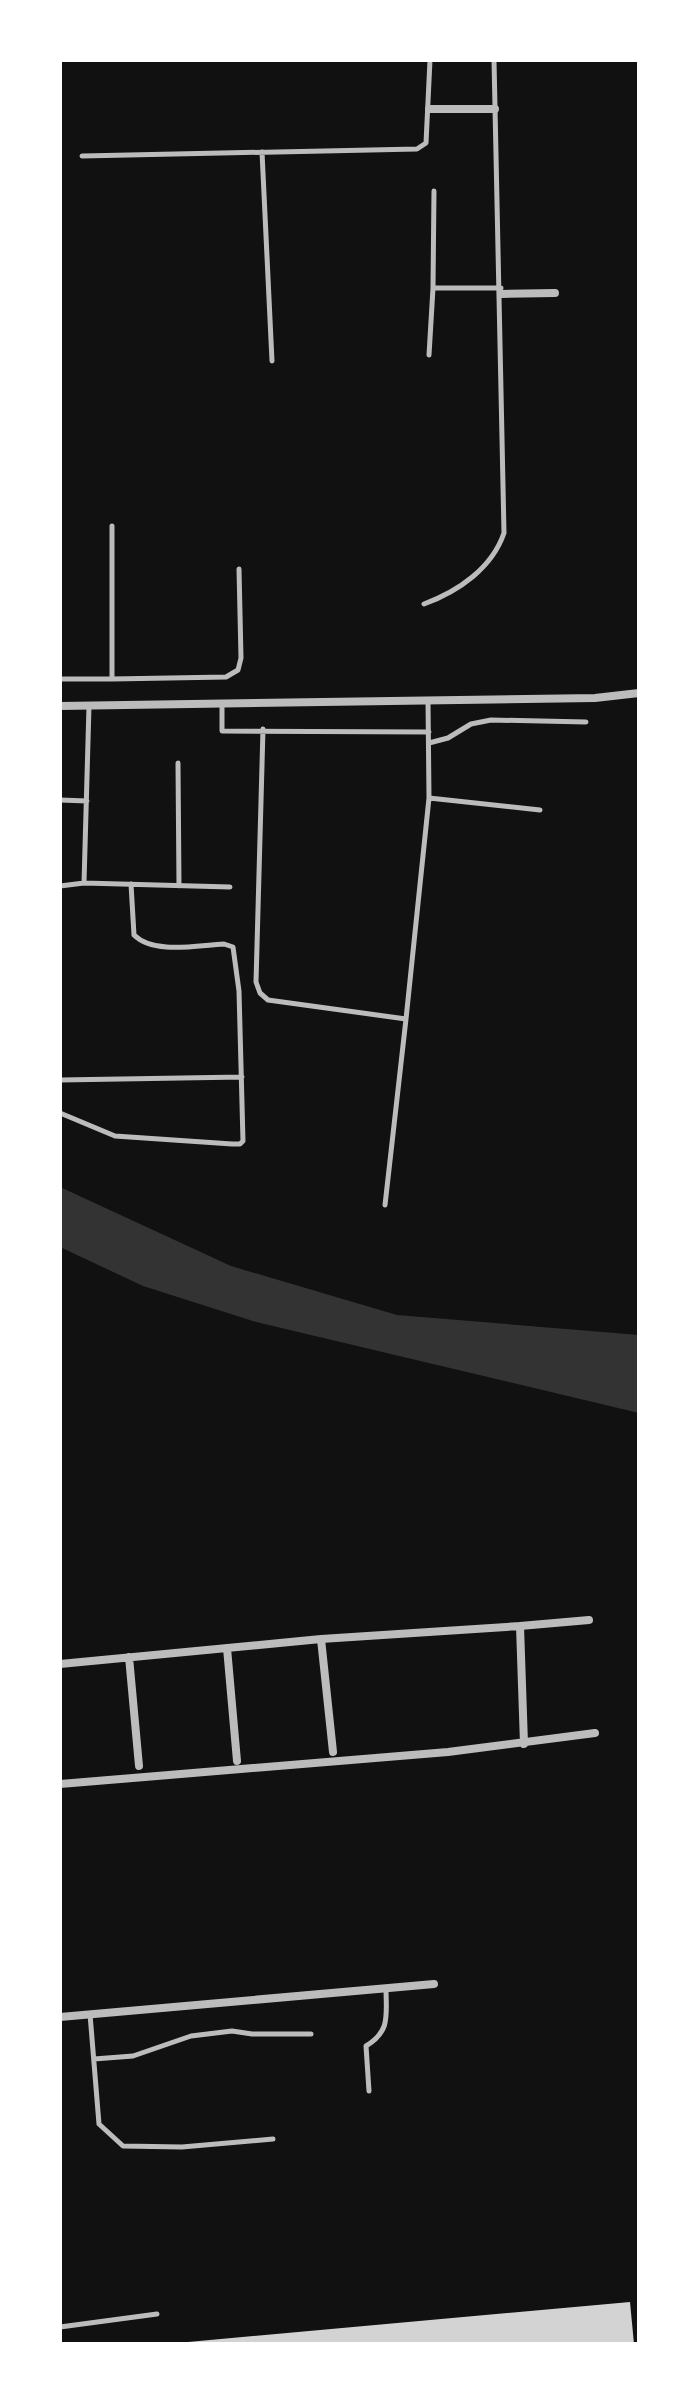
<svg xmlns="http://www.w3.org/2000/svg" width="699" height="2404" font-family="Merriweather,serif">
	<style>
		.water { fill: #333 }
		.building { fill: #d3d3d3 }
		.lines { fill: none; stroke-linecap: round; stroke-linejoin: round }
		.service { stroke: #bcbcbc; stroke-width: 5 }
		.minor { stroke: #bcbcbc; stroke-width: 8 }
	</style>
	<rect width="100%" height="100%" fill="#111"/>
	<path class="water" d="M60 1187 231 1266 397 1315 639 1335V1413L256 1322 143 1286 60 1247Z"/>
	<path class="building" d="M630 2302 634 2344H188V2342Z"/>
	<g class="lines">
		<path class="service" d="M262 152 272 361
			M82 156 417 149 426 143 430 60
			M434 191 433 288H501
			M429 355 433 288
			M424 604C459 591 492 568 504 533L494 60
			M60 679H112V526
			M112 679 226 677 238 670 241 658 239 569
			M428 700 429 798 540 810
			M222 703V731L429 732
			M263 729 256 982 260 993 268 1000 406 1019 429 798
			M429 743 448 738 471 724 491 720 586 722
			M178 763 179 886
			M60 800 87 801
			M84 883 230 887
			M60 886 84 883 89 706
			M60 1080 242 1077
			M60 1113 115 1136 232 1144H240L243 1141 239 991 233 947 224 944C198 945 154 955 134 935L131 884
			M385 1205 406 1019
			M90 2014 99 2124 123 2146 182 2147 273 2139
			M94 2059 133 2056 191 2036 232 2031 252 2034H311
			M369 2091 366 2046C391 2031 386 2015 386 1988
			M60 2327 157 2314"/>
		<path class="minor" d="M429 109H495
			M501 294 555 293
			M60 706 595 698 639 693
			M321 1639 333 1752
			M227 1648 237 1761
			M129 1657 139 1766
			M60 1664 321 1639 520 1626
			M524 1744 520 1626 589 1620
			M60 1784 448 1752 595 1733
			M60 2017 434 1984"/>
	</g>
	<rect width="699" height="2404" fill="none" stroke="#ffffff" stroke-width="124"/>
</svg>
